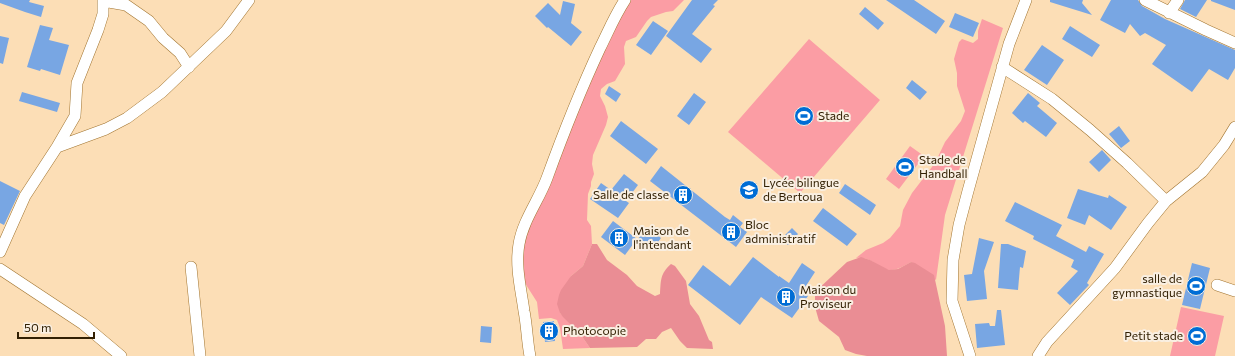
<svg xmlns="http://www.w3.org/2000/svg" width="1235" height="356" font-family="Commissioner,sans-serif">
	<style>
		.green { fill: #fb9da4 }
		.forest { fill: #ea8d94 }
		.building { fill: #78a6e3 }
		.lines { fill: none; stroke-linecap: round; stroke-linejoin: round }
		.minor-casing { stroke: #a1742f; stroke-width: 12 }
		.minor { stroke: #fff; stroke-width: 11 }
		.labels { text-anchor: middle; stroke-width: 4; stroke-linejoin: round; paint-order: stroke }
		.poi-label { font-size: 12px; fill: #322003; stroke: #f9efe2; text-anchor: start }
	</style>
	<rect width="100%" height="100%" fill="#fcdeb6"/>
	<path class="green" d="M627 0H684L673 11 666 12 651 17 647 21 636 37 626 41 624 47 625 64 615 81 607 84 601 89 600 96 605 106 608 117 606 125 593 155 592 164 594 174 591 182V186L588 194 587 220 591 226 592 244 583 266 571 276 560 313 581 335 590 348 563 349 560 328 557 320 551 318 539 319 537 302 523 280 521 244 557 147Z
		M982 19 1003 28 945 215 936 280 911 262C905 265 897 271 889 270 878 269 872 256 856 258L866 250 883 243 890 238 900 226 903 210 912 193 935 163 945 142 961 121 965 111 957 86V73L954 59 959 42 962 39 973 43 978 39V31Z
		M809 39 880 100 800 193 728 132Z
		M910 146 924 156 899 189 886 179Z
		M1181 307 1224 316 1215 356H1170Z"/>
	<path class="forest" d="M592 244H597L607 260 627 275 637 286 655 296 660 294C661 280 660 274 671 264L675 266 686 281 690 304 699 316 709 340 712 342 713 349 687 348 680 341 671 328 662 332 656 339H646L637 347 590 348 581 335 563 317 560 313 557 304 559 295 561 290 571 276 583 266Z
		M861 257 870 260 889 270 898 269 911 262 915 263 934 275 945 326 947 356H867L856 354 845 350 839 337 819 321 815 307V292L847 262Z"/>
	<path class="building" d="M0 0H30L29 2 44 6 41 17 25 12 0 3Z
		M692 0H718L713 5 715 6 692 34 712 49 701 63 666 36Z
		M886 0H914L945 21 936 34Z
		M1050 0H1083L1082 3 1092 15 1050 2Z
		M1111 0H1138L1142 6 1165 19 1235 50V68L1228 80 1209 69 1192 92 1152 64 1166 45 1145 33 1140 36 1130 24 1125 33 1100 20Z
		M1185 0H1207L1196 17 1180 9Z
		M1211 0H1235V10L1211 1Z
		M563 1 575 4 571 23 582 32 571 46 548 27 547 28 535 16 548 3 560 15Z
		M865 7 884 23 878 30 859 14Z
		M955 13 979 23 973 37 949 27Z
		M653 21 668 31 651 55 636 45Z
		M40 25 53 28 49 40 69 45 60 75 41 69 40 71 27 67Z
		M1070 26 1100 45 1092 57 1062 39Z
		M0 36 9 38 3 64 0 63Z
		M1042 45 1064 60 1047 85 1024 70Z
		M912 80 927 92 920 100 906 88Z
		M609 86 621 94 616 102 605 94Z
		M22 92 60 103 57 112 19 101Z
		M694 93 706 102 689 125 677 116Z
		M1028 93 1040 103 1037 106 1057 123 1046 137 1025 121 1023 123 1012 113Z
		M621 121 658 149 646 164 610 136Z
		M1119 126 1130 141 1121 148 1109 134Z
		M1102 150 1111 160 1099 172 1089 162Z
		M661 166 725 217 730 220 733 215 743 223 740 227 747 232 736 247 650 181Z
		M624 174 638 185 626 201 629 203 618 218 590 199 601 183 611 190Z
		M0 181 20 191 4 225 0 223Z
		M845 184 876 205 870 215 839 193Z
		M1078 189 1108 198 1109 195 1127 207 1111 230 1089 215 1085 225 1067 218Z
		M1015 202 1062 225 1056 236 1086 252 1089 246 1104 254 1087 283 1089 285 1070 305 1057 293 1078 271 1071 267 1074 260 1033 239 1034 236 1005 221Z
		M823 208 857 234 847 246 813 221Z
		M613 221 637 239 625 255 601 237Z
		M647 227 661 238 652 250 638 239Z
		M792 228 798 234 788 245 781 239Z
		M979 238 994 242 984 271 987 299 967 301 964 275 972 274Z
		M1001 244H1008L1026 251 1023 268 1020 267 1018 290 998 288Z
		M753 257 779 277V276L789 283 802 263 815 272 802 292 808 296 792 318 761 297 740 325 688 285 703 265 730 286Z
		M1192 263 1210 268 1200 309 1182 305Z
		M997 310H1001L1005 345 977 348 975 324 989 323 990 326H995Z
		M554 321 555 341 545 342 543 322Z
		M481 326 492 327 491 343 480 342Z"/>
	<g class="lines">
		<g class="minor-casing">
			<path id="minor" d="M1145 0 1206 30 1235 43
				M103 1 126 5 149 21 163 38 180 53 189 67
				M1169 13 1178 0
				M1002 67 1052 99 1090 130 1127 163 1166 201
				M57 147 106 129 127 118 162 92 226 31 249 0
				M0 252 25 196 57 147 75 116 77 83 98 30 103 14V0
				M191 267 200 356
				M0 269 83 324 121 356
				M1217 285 1235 291
				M530 356C527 341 527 326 524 311 521 289 515 266 519 244 523 220 539 200 547 178 563 134 580 91 600 48 608 32 615 15 625 0
				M970 356 952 301 953 260 959 225 968 191 1009 44 1026 0
				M1038 356 1047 342 1115 268 1148 223 1166 201 1202 172 1224 145 1235 127"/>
		</g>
		<use href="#minor" class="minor"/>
	</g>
	<defs>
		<g id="stadium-disc" transform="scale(1)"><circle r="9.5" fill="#006dd5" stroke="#f9efe2"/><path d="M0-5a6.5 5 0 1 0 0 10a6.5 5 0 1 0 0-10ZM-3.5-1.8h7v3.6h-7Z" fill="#fff"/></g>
		<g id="school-disc" transform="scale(1)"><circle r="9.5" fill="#006dd5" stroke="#f9efe2"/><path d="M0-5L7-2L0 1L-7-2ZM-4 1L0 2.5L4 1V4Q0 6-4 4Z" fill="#fff"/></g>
		<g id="building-disc" transform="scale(1)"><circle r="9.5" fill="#006dd5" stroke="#f9efe2"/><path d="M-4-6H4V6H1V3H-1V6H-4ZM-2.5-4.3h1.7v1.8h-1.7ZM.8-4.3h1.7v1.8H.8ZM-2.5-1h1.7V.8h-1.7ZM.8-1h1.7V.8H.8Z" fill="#fff"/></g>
	</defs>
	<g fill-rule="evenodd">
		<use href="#stadium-disc" x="804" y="116"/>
		<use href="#stadium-disc" x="905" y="167"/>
		<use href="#school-disc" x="749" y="190"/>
		<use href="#building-disc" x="683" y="195"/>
		<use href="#building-disc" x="731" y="232"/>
		<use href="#building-disc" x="619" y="238"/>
		<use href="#stadium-disc" x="1196" y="286"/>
		<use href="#building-disc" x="786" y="297"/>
		<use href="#building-disc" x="549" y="331"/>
		<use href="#stadium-disc" x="1197" y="336"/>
	</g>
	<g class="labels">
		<g class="poi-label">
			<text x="818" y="120">Stade</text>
			<text x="919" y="164">Stade de<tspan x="919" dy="14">Handball</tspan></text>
			<text x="763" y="187">Lycée bilingue<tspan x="763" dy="14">de Bertoua</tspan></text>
			<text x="669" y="199" text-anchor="end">Salle de classe</text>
			<text x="745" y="229">Bloc<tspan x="745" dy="14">administratif</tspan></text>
			<text x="633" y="235">Maison de<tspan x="633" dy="14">l'intendant</tspan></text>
			<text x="1182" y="283" text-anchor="end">salle de<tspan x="1182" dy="14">gymnastique</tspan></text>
			<text x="800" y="294">Maison du<tspan x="800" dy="14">Proviseur</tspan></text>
			<text x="563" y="335">Photocopie</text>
			<text x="1183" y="340" text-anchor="end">Petit stade</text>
		</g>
	</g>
	<path d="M18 332v6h76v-6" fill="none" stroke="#322003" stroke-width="2"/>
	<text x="24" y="332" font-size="12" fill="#322003" stroke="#f9efe2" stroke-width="3" paint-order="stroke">50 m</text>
</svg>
